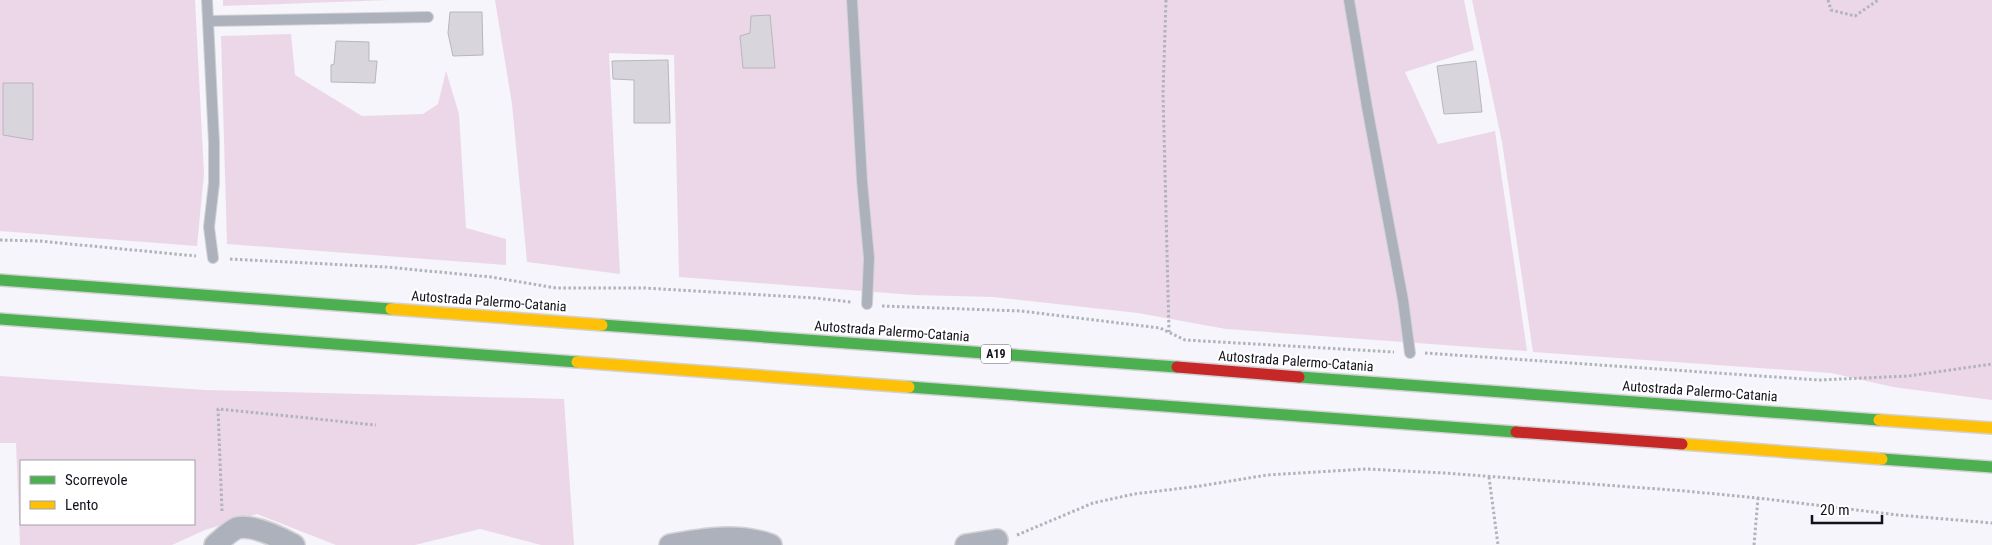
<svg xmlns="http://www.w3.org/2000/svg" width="1992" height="545" font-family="'Roboto Condensed',sans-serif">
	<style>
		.green { fill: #ecd7e8; fill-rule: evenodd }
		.building { fill: #d8d5dd; stroke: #b9b6bd }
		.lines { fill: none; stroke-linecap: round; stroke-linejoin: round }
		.lane-casing { stroke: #d2d2d6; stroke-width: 12 }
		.street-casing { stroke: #d2d2d6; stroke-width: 24 }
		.fast-casing { stroke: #d2d2d6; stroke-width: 14 }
		.slow-casing { stroke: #d2d2d6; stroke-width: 14 }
		.jam-casing { stroke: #d2d2d6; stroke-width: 14 }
		.path { stroke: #b0b3ba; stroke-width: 3; stroke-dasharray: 2.5 2.5; stroke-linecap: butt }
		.lane { stroke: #adb1bc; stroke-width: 10 }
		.street { stroke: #adb1bc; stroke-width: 21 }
		.fast { stroke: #4caf50; stroke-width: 11 }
		.slow { stroke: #ffc107; stroke-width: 11 }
		.jam { stroke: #c62828; stroke-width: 11 }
		.labels { text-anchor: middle; stroke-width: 4.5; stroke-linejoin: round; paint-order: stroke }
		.shield { fill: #fff; stroke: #5a5960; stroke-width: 1 }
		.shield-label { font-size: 12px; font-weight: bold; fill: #13121c }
		.street-label { font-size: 14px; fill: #13121c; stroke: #fff }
	</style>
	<rect width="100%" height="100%" fill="#f5f5fb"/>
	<path class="green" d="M0 0H195L204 174 197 246 0 231Z
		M223 0H390L223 6Z
		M495 0H1464L1474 50 1405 72 1438 144 1495 131 1527 351 1226 329 1138 313 993 297 914 295 679 277 674 55 609 53 620 274 527 262 512 104Z
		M1472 0H1992V400L1893 387 1831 373 1533 352 1502 142Z
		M291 34 295 75 362 116 423 114 438 104 446 71 459 114 466 228 506 239V265L227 244 221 36Z
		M0 376 205 390 564 399 574 545H541L480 529 415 545H336L257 514 205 530 172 545H20L16 443H0ZM21 461H194V524H21Z"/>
	<path class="building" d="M450 12H482L483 55 453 56 448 33Z
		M770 15 775 68H743L740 36 750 33 751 16Z
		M336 41 369 42V61H377L375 83 331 82V65L334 64Z
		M668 60 670 123H634V80L613 79 612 61Z
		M1476 61 1482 112 1444 114 1437 66Z
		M3 83H33V140L3 135Z"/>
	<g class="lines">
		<g class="lane-casing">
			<path id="lane" d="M207 0 214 143V183L209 227 213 258
				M852 0 862 181 869 258 867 304
				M1349 0 1367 107 1403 300 1410 353
				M208 21 428 17"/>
		</g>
		<g class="street-casing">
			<path id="street" d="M215 545C221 540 230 531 237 528 252 524 281 538 294 545
				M670 545C703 539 738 533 771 545
				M966 545 997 540"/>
		</g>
		<g class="fast-casing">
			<path id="fast" d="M0 280 391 309
				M0 319 577 362
				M602 325 1177 367
				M1299 377 1879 420
				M909 387 1516 432
				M1882 459 1992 467"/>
		</g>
		<g class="slow-casing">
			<path id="slow" d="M391 309 602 325
				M577 362 909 387
				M1879 420 1992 428
				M1682 444 1882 459"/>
		</g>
		<g class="jam-casing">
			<path id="jam" d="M1177 367 1299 377
				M1516 432 1682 444"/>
		</g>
		<path class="path" d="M1166 0 1163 93 1169 332
			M1828 0 1831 10 1855 16 1878 0
			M0 240 39 241 196 256
			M230 259 386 267 491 277 556 288H644L815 298 851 302
			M882 306 1021 311 1160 328 1185 340 1394 352
			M1425 353 1819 380 1908 376 1992 364
			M1489 477 1498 545
			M222 511 218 409 376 425
			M1017 535 1093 503 1134 494 1200 486 1267 475 1366 469 1444 473 1685 491 1758 498 1898 515 1992 523
			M1754 545 1758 498"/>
		<use href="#lane" class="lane"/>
		<use href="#street" class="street"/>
		<use href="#fast" class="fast"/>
		<use href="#slow" class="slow"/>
		<use href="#jam" class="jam"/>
	</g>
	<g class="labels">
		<rect class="shield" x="981" y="344.5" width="30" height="19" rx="4"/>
		<g class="shield-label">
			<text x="996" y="358">A19</text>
		</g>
		<g class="street-label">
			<text transform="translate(489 301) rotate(4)" y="5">Autostrada Palermo-Catania</text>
			<text transform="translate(892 331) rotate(4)" y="5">Autostrada Palermo-Catania</text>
			<text transform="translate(1296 361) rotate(4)" y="5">Autostrada Palermo-Catania</text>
			<text transform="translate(1700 391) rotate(4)" y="5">Autostrada Palermo-Catania</text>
		</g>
	</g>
	<rect x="20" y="460" width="175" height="65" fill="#ffffff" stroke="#a1a0a4"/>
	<rect x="30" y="476" width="25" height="8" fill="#4caf50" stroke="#a1a0a4"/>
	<text x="65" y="485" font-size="15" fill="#13121c">Scorrevole</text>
	<rect x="30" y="501" width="25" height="8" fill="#ffc107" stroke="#a1a0a4"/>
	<text x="65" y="510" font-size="15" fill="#13121c">Lento</text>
	<path d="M1812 515v8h70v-8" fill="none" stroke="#13121c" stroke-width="2.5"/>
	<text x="1820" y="515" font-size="15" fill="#13121c" stroke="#ffffff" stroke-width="4" paint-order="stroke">20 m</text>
</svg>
